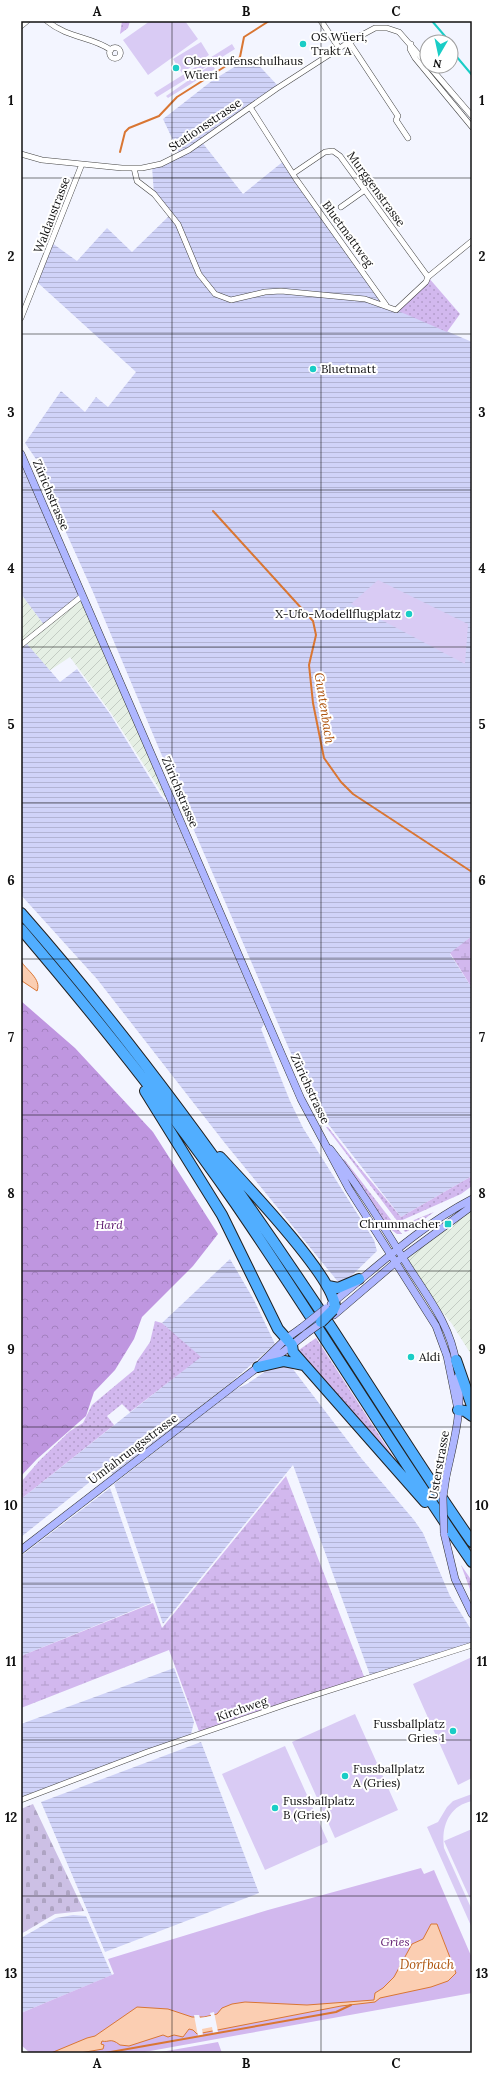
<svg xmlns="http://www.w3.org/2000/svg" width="493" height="2074" font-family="Lora,serif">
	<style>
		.industrial { fill: url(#industrial-furrows) }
		.farmland { fill: url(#farmland-rules) }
		.grass { fill: url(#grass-dots) }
		.forest { fill: url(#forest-crowns) }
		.wetland { fill: url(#wetland-marsh) }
		.cemetery { fill: url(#cemetery-stones) }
		.park { fill: #d2b8ee }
		.pitch { fill: #d9cbf4 }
		.water { fill: #fbceb2; stroke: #d97633 }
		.pier { fill: #f3f5ff }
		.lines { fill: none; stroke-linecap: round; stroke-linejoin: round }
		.stream { stroke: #d97633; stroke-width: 2 }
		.minor-casing { stroke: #434343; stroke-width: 6 }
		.secondary-casing { stroke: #323232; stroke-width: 8 }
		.motorway-casing { stroke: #212121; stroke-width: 12 }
		.minor { stroke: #fff; stroke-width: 5 }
		.secondary { stroke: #aeb6ff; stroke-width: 7 }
		.motorway { stroke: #51aeff; stroke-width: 10 }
		.rail { stroke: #1acdc6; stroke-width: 2 }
		.secondary-bridge-casing { stroke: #323232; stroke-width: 8; stroke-linecap: butt }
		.motorway-bridge-casing { stroke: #212121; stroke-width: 12; stroke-linecap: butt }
		.secondary-bridge { stroke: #aeb6ff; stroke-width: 7 }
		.motorway-bridge { stroke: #51aeff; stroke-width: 10 }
		.grid { fill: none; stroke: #101010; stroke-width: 1; stroke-opacity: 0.55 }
		.poi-dot { fill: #1acdc6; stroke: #fff; stroke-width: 1.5 }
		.labels { text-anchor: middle; stroke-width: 4; stroke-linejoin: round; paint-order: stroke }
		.poi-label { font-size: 12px; fill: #101010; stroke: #fff; text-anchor: start }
		.street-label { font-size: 12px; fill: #101010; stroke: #fff }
		.park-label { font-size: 12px; font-style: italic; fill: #5e196f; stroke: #fff }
		.water-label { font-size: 13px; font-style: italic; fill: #ae540d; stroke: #fff }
		.neatline { fill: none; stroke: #101010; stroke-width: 1.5 }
		.grid-label { font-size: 13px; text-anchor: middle; font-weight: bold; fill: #101010 }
	</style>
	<defs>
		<pattern id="industrial-furrows" width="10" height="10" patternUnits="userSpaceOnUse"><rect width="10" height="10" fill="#e5efe4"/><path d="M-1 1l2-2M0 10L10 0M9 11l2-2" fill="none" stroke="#c3ccc3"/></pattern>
		<pattern id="farmland-rules" width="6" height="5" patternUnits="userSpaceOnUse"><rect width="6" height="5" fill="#d0d3f8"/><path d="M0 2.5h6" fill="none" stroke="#b2b4d4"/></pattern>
		<pattern id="grass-dots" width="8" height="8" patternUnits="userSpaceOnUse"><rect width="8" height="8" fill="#d2b8ee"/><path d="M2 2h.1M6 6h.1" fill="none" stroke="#b39dcb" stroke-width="1.8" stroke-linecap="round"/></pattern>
		<pattern id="forest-crowns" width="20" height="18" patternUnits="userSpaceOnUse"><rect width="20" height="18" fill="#bf96e0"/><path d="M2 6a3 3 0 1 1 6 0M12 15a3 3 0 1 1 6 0" fill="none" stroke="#a380bf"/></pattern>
		<pattern id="wetland-marsh" width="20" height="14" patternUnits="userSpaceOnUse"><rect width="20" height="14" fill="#d2b8ee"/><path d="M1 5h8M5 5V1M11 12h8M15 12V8" fill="none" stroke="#b39dcb"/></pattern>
		<pattern id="cemetery-stones" width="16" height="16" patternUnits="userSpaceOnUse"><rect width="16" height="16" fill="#ccc0e5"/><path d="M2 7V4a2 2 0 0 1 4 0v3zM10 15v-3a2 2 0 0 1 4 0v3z" fill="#aea4c3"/></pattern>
	</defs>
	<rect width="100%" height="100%" fill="#f3f5ff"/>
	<path class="industrial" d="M21 594 45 626 82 596 172 802 163 795 111 713 70 657 49 671 25 642 21 645Z
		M472 1204V1356L452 1324 421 1286 403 1257Z"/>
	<path class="farmland" d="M251 57 279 87 201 141 243 194 285 160 386 305 472 342V936L450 954 472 988V1176L401 1217 314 1106 179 796 93 592 46 488 40 465 25 443 61 391 85 412 96 397 108 407 136 372 37 282 52 243 77 261 107 228 132 252 171 214 154 194 152 167 180 155 163 119 213 80Z
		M21 454 82 596 45 626 21 594Z
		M27 644 60 682 77 669 110 714 161 796 168 803 264 1024 261 1029 290 1101 303 1128 374 1240 377 1251 345 1282 339 1283 224 1142 97 979 21 895V649Z
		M230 1259 254 1300 275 1344 229 1384 113 1474 106 1469 21 1537V1499L200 1357 162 1323Z
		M276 1364H289L361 1458 414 1520 423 1533 450 1596 472 1631V1643L370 1675 293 1465 163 1624 114 1484 234 1390 247 1384Z
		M110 1488 151 1603 21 1656V1556Z
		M174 1668 194 1722 191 1734 21 1797V1724Z
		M201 1742 259 1893 105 1952 41 1802Z
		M73 1915 86 1916 112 1975 21 2013V1938L56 1918Z"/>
	<path class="grass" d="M122 21H130L128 28 120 34Z
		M428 277 460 314 447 332 396 310Z
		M326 1127H328L359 1167 401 1217 472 1176V1186L461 1194 398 1222Z
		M344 1159 402 1234H397L389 1228 343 1160Z
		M434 1212 408 1231 405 1232 402 1228 404 1224Z
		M155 1321 162 1323 201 1357 130 1412 122 1404 107 1416 114 1425 21 1499V1482L39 1461 70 1431 83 1423 92 1405 134 1370 137 1361 150 1342Z
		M316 1338 403 1472 296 1352Z
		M461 1565 472 1581V1595Z"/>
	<path class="forest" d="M21 1001 75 1048 153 1132 218 1234 193 1266 142 1317 134 1339 115 1370 94 1392 86 1416 37 1459 21 1476Z"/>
	<path class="wetland" d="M472 936V988L450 953Z
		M286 1476 365 1679 200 1734 169 1650 21 1708V1656L153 1603 162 1628Z"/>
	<path class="cemetery" d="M33 1804 84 1911 55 1914 21 1934V1809Z"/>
	<path class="park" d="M421 1868 424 1874 434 1870 472 1958V1993L139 2053H30L21 2045V2013L114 1974 108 1959 268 1910Z
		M218 2042 222 2053H155Z"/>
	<path class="pitch" d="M150 21H185L198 39 148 75 123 40Z
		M201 42 209 55 182 73 173 59Z
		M232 44 235 49 157 97 154 93Z
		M212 64 215 69 168 98 166 96Z
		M378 580 468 624 465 664 351 604Z
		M472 1657V1778L458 1785 413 1684Z
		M355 1714 398 1810 335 1838 292 1742Z
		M285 1746 328 1842 265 1870 222 1774Z
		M472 1794V1801C449 1806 441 1826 444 1848L472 1910V1928L427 1827 438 1822 447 1807 453 1801Z
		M472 1829V1903L444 1841Z"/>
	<path class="water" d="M21 961C26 970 42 979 37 991L22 981Z
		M431 1924H437L456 1973 448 1981 431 1987 380 1998 375 2002 341 2006 197 2034 193 2030 189 2029 183 2037 174 2035 168 2037 163 2035 129 2046 120 2045C110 2037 109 2043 102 2041L101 2044 104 2045 103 2049 80 2053H51L87 2038 95 2036 137 2007 168 2009 192 2017H204L217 2014 222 2008 232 2004 245 2002 307 2005 374 2000 375 1993 383 1988 394 1977 412 1944 423 1939Z"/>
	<path class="pier" d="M214 2012 218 2032 213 2033 212 2027 202 2029 203 2035 198 2036 194 2015H199L200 2018 211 2016 210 2013Z"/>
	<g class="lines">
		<path class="stream" d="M120 152 125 132 129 128 159 116 177 97 240 57 244 37 269 21
			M213 511 313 621 316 635 309 665 313 703 324 758 341 782 353 794 472 872
			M105 2053 336 2012 351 2005"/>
		<g class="minor-casing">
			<path id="minor" d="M47 21C69 39 91 36 111 50
				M321 21 339 48
				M21 26 27 21
				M349 42 398 116 396 120 408 138
				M411 44 410 49 415 58 472 127
				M109.5 53a5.5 5.5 0 1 1 11 0a5.5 5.5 0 1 1-11 0Z
				M429 66 472 116
				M250 107 296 179 386 305
				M21 154 42 160 122 168H142L161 164 189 150 276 89 349 42 375 28H387L399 32 427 64
				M134 168 137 181 154 194 178 224 199 274 215 294 231 300 265 292 281 291 365 299 396 310 426 282 428 277 472 241
				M294 173 325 152 333 151 340 156 428 277
				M341 207 365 190
				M21 318 82 164
				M21 645 82 596
				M21 1800 147 1752 287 1704 472 1645"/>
		</g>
		<g class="secondary-casing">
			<path id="secondary" d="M21 454 301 1099 349 1189 436 1326 447 1356 458 1410
				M330 1149C359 1186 383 1226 408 1266 427 1296 451 1326 456 1363
				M331 1304C377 1267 420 1226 472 1199
				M334 1315 396 1262 472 1206
				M261 1363 287 1338 301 1328
				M446 1477C453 1444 463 1411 458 1377
				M444 1533 455 1579 472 1614
				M21 1550 258 1367 283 1352 307 1333"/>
		</g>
		<g class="motorway-casing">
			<path id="motorway" d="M21 913C135 1043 236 1183 331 1327 378 1399 423 1472 472 1542
				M21 929C96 1017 169 1108 235 1203 316 1321 390 1444 472 1562
				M145 1091 222 1215 278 1329 292 1345 293 1352 425 1502
				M220 1157C245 1184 332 1275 335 1306L333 1310
				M328 1286 338 1288 359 1279
				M456 1360 472 1406
				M258 1367 284 1361 304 1365
				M458 1410 465 1411 472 1416"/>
		</g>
		<use href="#minor" class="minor"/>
		<use href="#secondary" class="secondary"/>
		<use href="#motorway" class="motorway"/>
		<path class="rail" d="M432 21 450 42
			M451 50 472 75"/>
		<g class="secondary-bridge-casing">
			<path id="secondary-bridge" d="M301 1328 326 1308
				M307 1333 325 1320
				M444 1533 443 1497 446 1477"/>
		</g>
		<g class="motorway-bridge-casing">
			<path id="motorway-bridge" d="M321 1322 333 1310"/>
		</g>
		<use href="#secondary-bridge" class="secondary-bridge"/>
		<use href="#motorway-bridge" class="motorway-bridge"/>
	</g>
	<path class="grid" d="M172 21V2053M321 21V2053M21 178H472M21 334H472M21 490H472M21 647H472M21 803H472M21 959H472M21 1115H472M21 1271H472M21 1427H472M21 1584H472M21 1740H472M21 1896H472"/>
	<g class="poi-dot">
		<circle cx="303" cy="44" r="4"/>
		<circle cx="176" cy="68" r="4"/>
		<circle cx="313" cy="369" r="4"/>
		<circle cx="409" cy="614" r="4"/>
		<rect x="444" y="1220" width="8" height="8" rx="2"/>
		<circle cx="411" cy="1357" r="4"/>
		<circle cx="453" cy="1731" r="4"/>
		<circle cx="345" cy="1776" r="4"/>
		<circle cx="275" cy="1808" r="4"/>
	</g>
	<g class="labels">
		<g class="poi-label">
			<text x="311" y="41">OS Wüeri,<tspan x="311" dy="14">Trakt A</tspan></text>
			<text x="184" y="65">Oberstufenschulhaus<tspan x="184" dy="14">Wüeri</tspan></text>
			<text x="321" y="373">Bluetmatt</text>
			<text x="401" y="618" text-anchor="end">X-Ufo-Modellflugplatz</text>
			<text x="440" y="1228" text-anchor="end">Chrummacher</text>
			<text x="419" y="1361">Aldi</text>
			<text x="445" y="1728" text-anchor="end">Fussballplatz<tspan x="445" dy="14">Gries 1</tspan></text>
			<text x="353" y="1773">Fussballplatz<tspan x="353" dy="14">A (Gries)</tspan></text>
			<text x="283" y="1805">Fussballplatz<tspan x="283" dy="14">B (Gries)</tspan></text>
		</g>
		<g class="street-label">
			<text transform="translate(205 125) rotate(-34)" y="4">Stationsstrasse</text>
			<text transform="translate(376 189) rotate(54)" y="4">Murggenstrasse</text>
			<text transform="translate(52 215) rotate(-69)" y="4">Waldaustrasse</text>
			<text transform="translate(348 234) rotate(54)" y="4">Bluetmattweg</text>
			<text transform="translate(51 495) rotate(67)" y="4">Zürichstrasse</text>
			<text transform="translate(180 792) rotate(67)" y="4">Zürichstrasse</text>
			<text transform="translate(310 1089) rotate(65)" y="4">Zürichstrasse</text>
			<text transform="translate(133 1449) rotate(-37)" y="4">Umfahrungsstrasse</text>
			<text transform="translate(439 1465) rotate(-80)" y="4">Usterstrasse</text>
			<text transform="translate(242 1709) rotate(-19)" y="4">Kirchweg</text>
		</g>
		<g class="park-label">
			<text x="109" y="1229">Hard</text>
			<text x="395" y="1946">Gries</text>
		</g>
		<g class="water-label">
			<text transform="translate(325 708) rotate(81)" y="5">Guntenbach</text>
			<text x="427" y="1969">Dorfbach</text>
		</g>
	</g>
	<rect width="493" height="2074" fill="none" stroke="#ffffff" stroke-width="44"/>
	<g transform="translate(439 54) rotate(189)"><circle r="19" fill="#ffffff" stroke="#9f9f9f"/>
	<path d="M0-3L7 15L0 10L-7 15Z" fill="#1acdc6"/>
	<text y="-6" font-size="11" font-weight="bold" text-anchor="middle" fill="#101010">N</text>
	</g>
	<rect x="22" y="22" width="449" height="2030" class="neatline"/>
	<g class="grid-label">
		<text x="97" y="16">A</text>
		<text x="246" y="16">B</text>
		<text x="396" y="16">C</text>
		<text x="11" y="105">1</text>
		<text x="482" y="105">1</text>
		<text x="11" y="261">2</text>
		<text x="482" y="261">2</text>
		<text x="11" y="417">3</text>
		<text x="482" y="417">3</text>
		<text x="11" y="573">4</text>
		<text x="482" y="573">4</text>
		<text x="11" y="729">5</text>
		<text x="482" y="729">5</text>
		<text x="11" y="885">6</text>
		<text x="482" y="885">6</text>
		<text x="11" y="1042">7</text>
		<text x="482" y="1042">7</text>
		<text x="11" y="1198">8</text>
		<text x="482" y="1198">8</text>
		<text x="11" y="1354">9</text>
		<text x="482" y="1354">9</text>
		<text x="11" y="1510">10</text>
		<text x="482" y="1510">10</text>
		<text x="11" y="1666">11</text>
		<text x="482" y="1666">11</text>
		<text x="11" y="1822">12</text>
		<text x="482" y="1822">12</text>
		<text x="11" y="1978">13</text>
		<text x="482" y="1978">13</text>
		<text x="97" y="2068">A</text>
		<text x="246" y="2068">B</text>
		<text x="396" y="2068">C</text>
	</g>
</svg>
